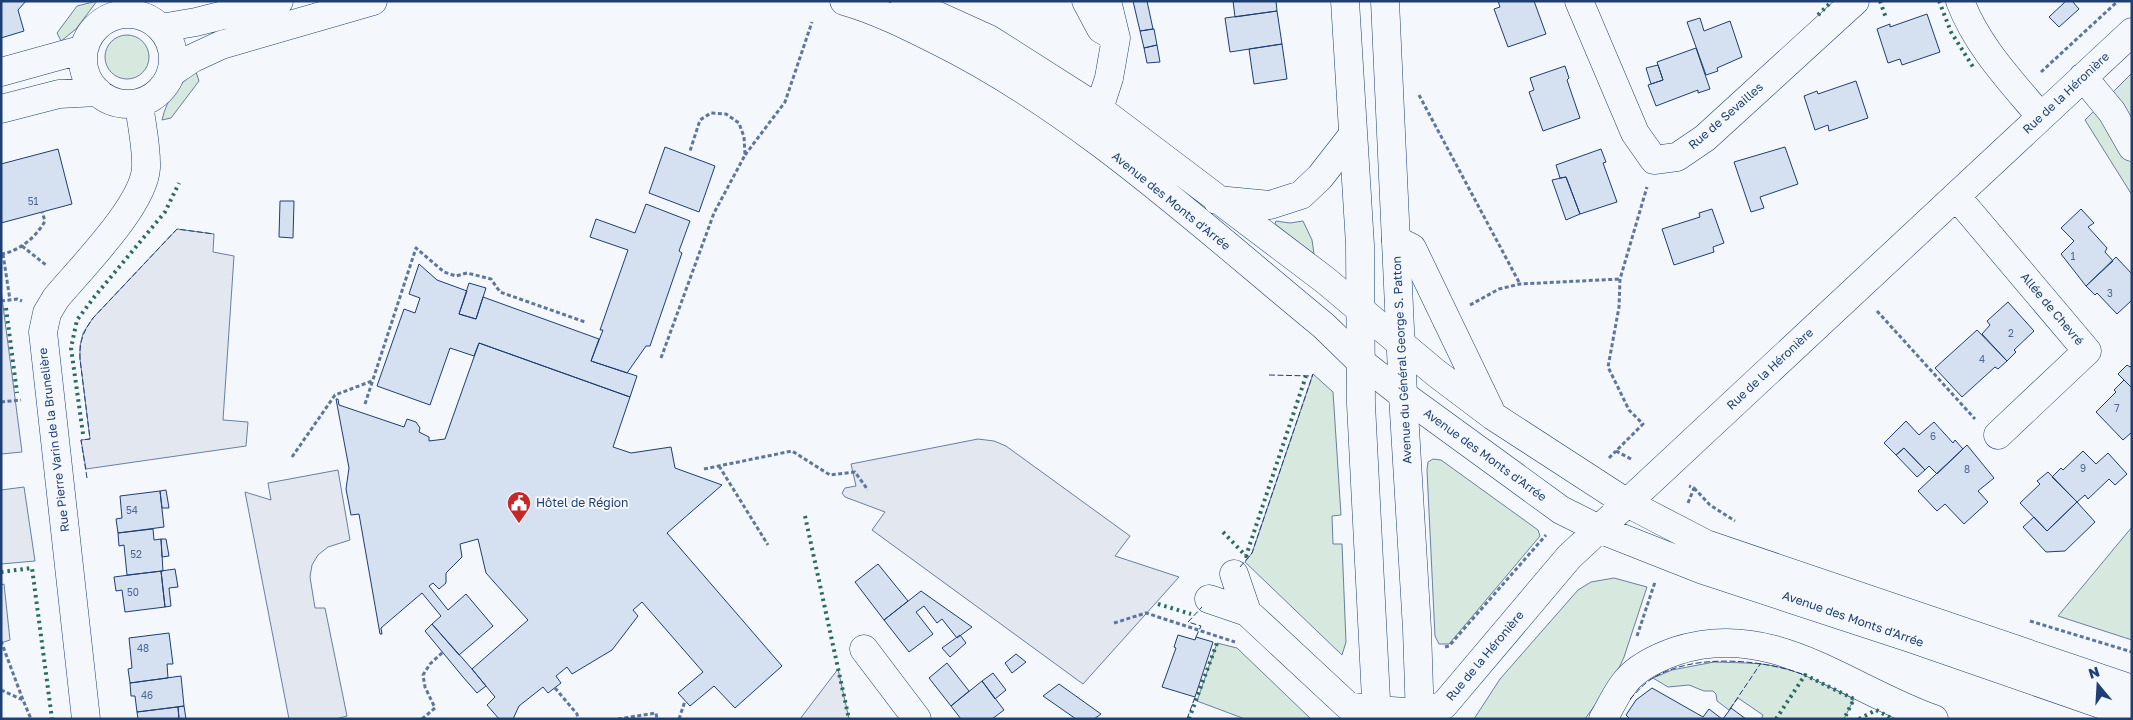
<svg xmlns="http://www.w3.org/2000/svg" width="2133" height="720" font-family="'Golos Text',sans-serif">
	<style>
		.green { fill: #d7e8df; stroke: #687fa3 }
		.parking { fill: #e3e8f0; stroke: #687fa3 }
		.building { fill: #d5e0f0; stroke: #1d3f73 }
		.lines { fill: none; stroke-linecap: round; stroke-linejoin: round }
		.minor-casing { stroke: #1d3f73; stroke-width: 29 }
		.major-casing { stroke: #1d3f73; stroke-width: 29 }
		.path { stroke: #5e769c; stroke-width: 3; stroke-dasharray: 4 2.5; stroke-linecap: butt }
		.minor { stroke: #f4f7fb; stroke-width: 28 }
		.major { stroke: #f4f7fb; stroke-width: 28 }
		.hedge { stroke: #2c6c60; stroke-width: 4; stroke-dasharray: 2.5 4; stroke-linecap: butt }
		.fence { stroke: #1d3f73; stroke-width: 1; stroke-dasharray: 6 2.5; stroke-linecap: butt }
		.labels { text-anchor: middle; stroke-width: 4; stroke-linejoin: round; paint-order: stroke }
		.number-label { font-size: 10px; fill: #4b6792 }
		.street-label { font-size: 12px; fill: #1d3f73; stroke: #f4f7fb }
		.poi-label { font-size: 12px; fill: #1d3f73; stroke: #f4f7fb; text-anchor: start }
	</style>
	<rect width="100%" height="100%" fill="#f4f7fb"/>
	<path class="green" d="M97 1 76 29 61 41 57 33 77 6Z
		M105 57a22 22 0 1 1 44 0a22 22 0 1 1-44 0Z
		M196 72 199 81 171 118 162 120C167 98 178 84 196 72Z
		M2132 73V195L2085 120Z
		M1276 221 1290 223 1303 221 1312 240 1314 254 1275 224Z
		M1313 374 1333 392 1341 515 1332 516 1333 544H1342L1346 642 1342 655 1245 562 1252 553Z
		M1433 459 1441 460 1538 530 1540 536 1449 644H1439L1435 636 1427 470 1428 462Z
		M2132 527V640L2058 616Z
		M1614 578 1647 587 1624 657 1615 677 1585 719H1474L1500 679 1578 590 1591 582Z
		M1217 643 1237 648 1311 719H1245L1197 701Z
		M1714 662C1737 663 1761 662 1783 668 1808 674 1831 688 1854 699L1844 719H1761L1763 715 1738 698 1729 710 1717 701 1716 694 1713 691H1704L1689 685 1668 687 1653 678 1672 670Z"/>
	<path class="parking" d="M177 229 214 234 213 252 234 256 223 420 248 422 246 446 86 469 81 440 90 439 80 359V346L83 333 93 318Z
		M1 290 22 452 1 454Z
		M978 439 994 441 1006 446 1130 536 1115 556 1179 577 1083 684 872 530 885 512 845 497 842 493 845 488 856 486 851 464Z
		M338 470 350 540 328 547 318 555 312 565 310 577 315 608H325L347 716 336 719H289L245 492 271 500 268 483Z
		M24 487 35 561 1 564V490Z
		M4 584 10 640 1 643V585Z
		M838 669 849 719H800Z"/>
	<path class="building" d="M1 1H26L18 10 24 31 1 38Z
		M1133 1H1147L1153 29 1140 31Z
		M1233 1H1276L1277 11 1235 17Z
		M1498 1H1534L1546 34 1508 47 1494 9 1500 7Z
		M2066 1H2072L2079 9 2059 27 2049 17Z
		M1277 11 1282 44 1230 52 1225 18Z
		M1927 14 1940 52 1902 65 1900 59 1888 63 1877 29 1890 24V27Z
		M1700 18 1704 31 1730 21 1742 57 1717 68 1718 71 1706 75 1687 22Z
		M1153 29H1154L1157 45 1144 48 1140 31Z
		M1282 44 1287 79 1254 84 1249 49Z
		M1157 45 1160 62 1147 63 1144 48Z
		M1696 48 1710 89 1698 93V90L1656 106 1648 85 1663 80 1657 62Z
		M1658 65 1663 80 1651 84 1646 68Z
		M1565 66 1569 78 1567 80 1580 118 1543 131 1529 92 1534 90 1530 78Z
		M1856 81 1868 118 1829 131 1828 125 1815 130 1804 96 1817 91 1818 94Z
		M665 147 715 166 699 212 649 193Z
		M1785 147 1798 184 1760 197 1764 208 1751 212 1734 162Z
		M58 149 72 204 1 223V164Z
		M1601 149 1606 162 1603 163 1617 202 1580 214 1566 177 1560 178 1556 165Z
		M1566 177 1580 214 1566 220 1552 180Z
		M280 201H294L293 238 279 237Z
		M646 204 690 221 679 251 682 253 650 346H646L627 373 591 361 603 330H600L628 250 590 237 596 219 635 233Z
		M1712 209 1724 243 1713 247 1714 252 1674 265 1662 229 1700 217 1699 213Z
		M2081 209 2094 223 2088 227 2107 248 2105 252 2113 261 2086 286 2061 254 2074 241 2061 228Z
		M2116 257 2132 274V300L2117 314 2097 293 2095 295 2086 286Z
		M419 264 437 280 467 291 459 314 476 319 483 297 599 339 591 361 637 376 630 397 479 343 474 356 450 348 430 405 377 386 404 309 415 313 420 298 409 294Z
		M469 283 486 288 476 319 459 314Z
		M2008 302 2034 331 2014 350 2016 352 2007 361 1982 334 1990 325 1987 321Z
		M1977 330 2007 361 1998 369 1995 367 1962 397 1935 368Z
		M479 343 630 397 613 447 631 453 671 447 675 468 722 485 667 533 782 666 735 708 714 686 690 706 678 693 703 672 642 602 633 610 638 616 612 650 572 674 567 667 556 676 561 683 548 693 543 687 519 706 513 719H499L487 705 495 697 472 669 528 620 486 573 478 539 460 544 462 557 446 573V583L439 589 433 583 429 586 448 610 466 594 493 626 459 655 432 624 441 616 422 593 381 628 382 634H380L359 514 351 515 346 489 349 468 336 399H338L339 405 404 427 407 419 416 422 420 428 419 432 429 437V441L445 439Z
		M2127 365 2130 367 2132 365V388L2118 374Z
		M2124 380 2132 388V432L2123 440 2096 412 2116 392 2114 390Z
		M1906 421 1919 435 1934 422 1953 443 1955 440 1963 449 1937 474 1929 466 1925 470 1904 448 1896 455 1884 443Z
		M1967 445 1994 478 1978 491 1988 502 1964 524 1945 504 1937 511 1918 491Z
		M1904 448 1925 470 1917 477 1896 455Z
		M2083 451 2096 464 2108 453 2127 474 2115 485 2109 479 2088 499 2085 495 2077 502 2052 477 2061 468 2063 470Z
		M2048 472 2077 502 2047 531 2020 503 2040 484 2037 481Z
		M166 490 169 508H162L160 491Z
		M160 491 164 527 118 533 116 519 122 518 120 496Z
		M2077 502 2095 522 2065 551 2046 552 2023 527 2034 517 2047 531Z
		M153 529 154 540 161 539 163 571 127 575 124 545 119 546 118 533Z
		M161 539H166L169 556 162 557Z
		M878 564 908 601 884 620 855 582Z
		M175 569 178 587 169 588 171 606 165 607 161 571Z
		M161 571 165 607 125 612 122 590 116 591 114 577Z
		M921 591 972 627 957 638 942 619 937 623 924 606 916 612 933 634 909 652 884 620Z
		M432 624 472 669 486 686 477 693 463 677 425 631Z
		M169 633 173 664H167L168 678 130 683 128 669 132 668 129 638Z
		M960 635 966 643 950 657 942 648Z
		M1178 635 1195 640 1196 637 1213 642 1195 697 1162 687 1176 648 1174 647Z
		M1016 654 1026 662 1012 673 1005 663Z
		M947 663 969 691 951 706 929 678Z
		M993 673 1006 690 995 699 982 681Z
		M181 676 184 706 137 712 135 696H131L130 683Z
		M982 681 1004 710 992 719H961L951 706Z
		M1059 684 1101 714 1094 719H1076L1043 696Z
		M1652 688 1703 717 1709 709 1722 719H1630L1626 715 1636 700Z
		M184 706 186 719H179L178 707Z
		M178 707 179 719H138L137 712Z
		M1731 708 1746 719H1723Z"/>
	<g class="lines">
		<g class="minor-casing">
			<path id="minor" d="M844 1C876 10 908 26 938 41 1079 111 1202 226 1324 326L1361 362 1403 395 1561 510 1599 529 1703 570 1913 639 2132 715
				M905 1 989 39 1099 109 1325 280 1436 373 1493 416 1627 503 1706 544 2132 689
				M1086 1 1101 29 1115 37
				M1579 1 1635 133 1654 160 1677 157 1705 138 1855 1
				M1960 1C1977 46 2010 80 2041 117
				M83 59a45 45 0 1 1 90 0a45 45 0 1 1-90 0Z
				M161 28 196 22 279 1
				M1 72 84 49
				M172 72 193 58 221 45 373 1
				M2083 77 2112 112 2132 147
				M1 109 59 94 98 92
				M1099 109 1109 78 1116 38 1107 1
				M1956 196 2087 351 1998 435
				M1217 200 1270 205 1301 195 1320 177 1352 136
				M1396 240 1412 248 1490 410
				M1234 574 1247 612
				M1209 599 1247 612 1348 706 1377 710 1420 713 1444 705 1569 557 2132 32
				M864 649 917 719
				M86 719 43 332 47 313 56 298C81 268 144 205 146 168 147 147 141 123 139 103
				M1603 719C1611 706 1617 691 1627 680 1639 666 1659 657 1676 651 1772 619 1848 689 1934 719"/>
		</g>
		<g class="major-casing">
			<path id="major" d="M1345 1 1360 245 1361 404 1377 719
				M1385 1 1403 395 1417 629 1420 719"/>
		</g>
		<path class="path" d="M2041 72 2118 1
			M1419 95 1520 284
			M745 155 785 102 812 22
			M22 246 46 265
			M1 254C20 251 36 237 45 221L42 212
			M3 254 10 300
			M1 301 17 299 22 301
			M1470 305 1499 289 1520 284 1620 279
			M1877 311 1975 419
			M661 358 714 213 745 155 744 137 739 123 726 114 711 113 700 120 690 151
			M1 402 21 400
			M365 404 416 248 444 272 456 276 467 273 491 279 500 292 585 322
			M292 457 335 395 372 381
			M1609 458 1616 451
			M1631 459 1616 451 1643 424 1629 410 1608 367 1619 307 1620 279 1647 187
			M719 466 768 545
			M704 469 792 451 830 475 855 472 868 490
			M1694 488 1710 505 1735 521
			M1688 503 1694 488 1689 486
			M2030 621 2132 652
			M1114 623 1146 613 1235 642
			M1637 636 1655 582
			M1 641 23 700
			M1445 647 1449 646 1546 535
			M555 688 577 714 578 719
			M1 690 23 700 31 719
			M422 719 435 708 425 687 423 675 430 664 443 652
			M618 719 656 713 657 719
			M679 719 685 701"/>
		<use href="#minor" class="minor"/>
		<use href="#major" class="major"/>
		<path class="hedge" d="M1880 1 1886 18
			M1939 1 1951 32 1973 67
			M1818 15 1832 1
			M6 308 17 393
			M83 434 71 348 77 320 95 296 165 212 179 183
			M805 516 849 719
			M1223 532 1246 556 1306 376
			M1 572 32 568 52 719
			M1158 604 1191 614
			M1189 719 1217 643
			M1776 719 1805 675 1854 699 1844 719
			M1859 719 1876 710 1893 719"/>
		<path class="fence" d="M1269 375 1312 376
			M87 478 81 440 90 439 80 359C79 342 83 332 93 318L177 229 214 234
			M1240 567 1252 553 1313 374
			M1196 637 1201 626 1188 622 1202 607
			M1630 699C1637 692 1644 683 1653 678 1694 653 1762 659 1805 675
			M1730 709 1761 663
			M1187 719 1195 697"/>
	</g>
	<defs>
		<g id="civic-pin" transform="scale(1.25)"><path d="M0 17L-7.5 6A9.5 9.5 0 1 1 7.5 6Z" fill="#c62828" stroke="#f4f7fb"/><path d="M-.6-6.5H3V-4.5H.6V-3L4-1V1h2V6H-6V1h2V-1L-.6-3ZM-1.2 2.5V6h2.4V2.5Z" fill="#fff"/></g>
	</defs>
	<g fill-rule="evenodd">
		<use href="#civic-pin" x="519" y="503"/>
	</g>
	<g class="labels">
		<g class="number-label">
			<text x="33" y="205">51</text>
			<text x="2073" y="260">1</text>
			<text x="2110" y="297">3</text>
			<text x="2011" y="337">2</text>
			<text x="1982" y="363">4</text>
			<text x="2117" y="412">7</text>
			<text x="1933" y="440">6</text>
			<text x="2083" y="472">9</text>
			<text x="1967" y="473">8</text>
			<text x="132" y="514">54</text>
			<text x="136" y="558">52</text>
			<text x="133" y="596">50</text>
			<text x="143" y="652">48</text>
			<text x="147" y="699">46</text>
		</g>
		<g class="street-label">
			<text transform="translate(2066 93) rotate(-43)" y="4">Rue de la Héronière</text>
			<text transform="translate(1726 116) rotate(-41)" y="4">Rue de Sevailles</text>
			<text transform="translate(1171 201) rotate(39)" y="4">Avenue des Monts d'Arrée</text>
			<text transform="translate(2052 309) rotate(50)" y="4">Allée de Chevré</text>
			<text transform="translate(1402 360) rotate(-93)" y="4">Avenue du Général George S. Patton</text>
			<text transform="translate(1770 369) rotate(-43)" y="4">Rue de la Héronière</text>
			<text transform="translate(54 440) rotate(-97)" y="4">Rue Pierre Varin de la Brunelière</text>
			<text transform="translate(1485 455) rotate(36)" y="4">Avenue des Monts d'Arrée</text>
			<text transform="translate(1853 619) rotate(19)" y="4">Avenue des Monts d'Arrée</text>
			<text transform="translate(1485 656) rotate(-50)" y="4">Rue de la Héronière</text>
		</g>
		<g class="poi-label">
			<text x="536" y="507">Hôtel de Région</text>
		</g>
	</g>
	<rect width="2133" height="720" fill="none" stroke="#1d3f73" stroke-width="5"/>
	<g transform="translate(2098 685) rotate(342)" stroke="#f4f7fb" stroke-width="4" paint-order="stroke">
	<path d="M0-4L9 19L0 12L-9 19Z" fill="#1d3f73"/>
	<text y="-8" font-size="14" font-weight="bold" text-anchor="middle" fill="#1d3f73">N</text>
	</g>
</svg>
